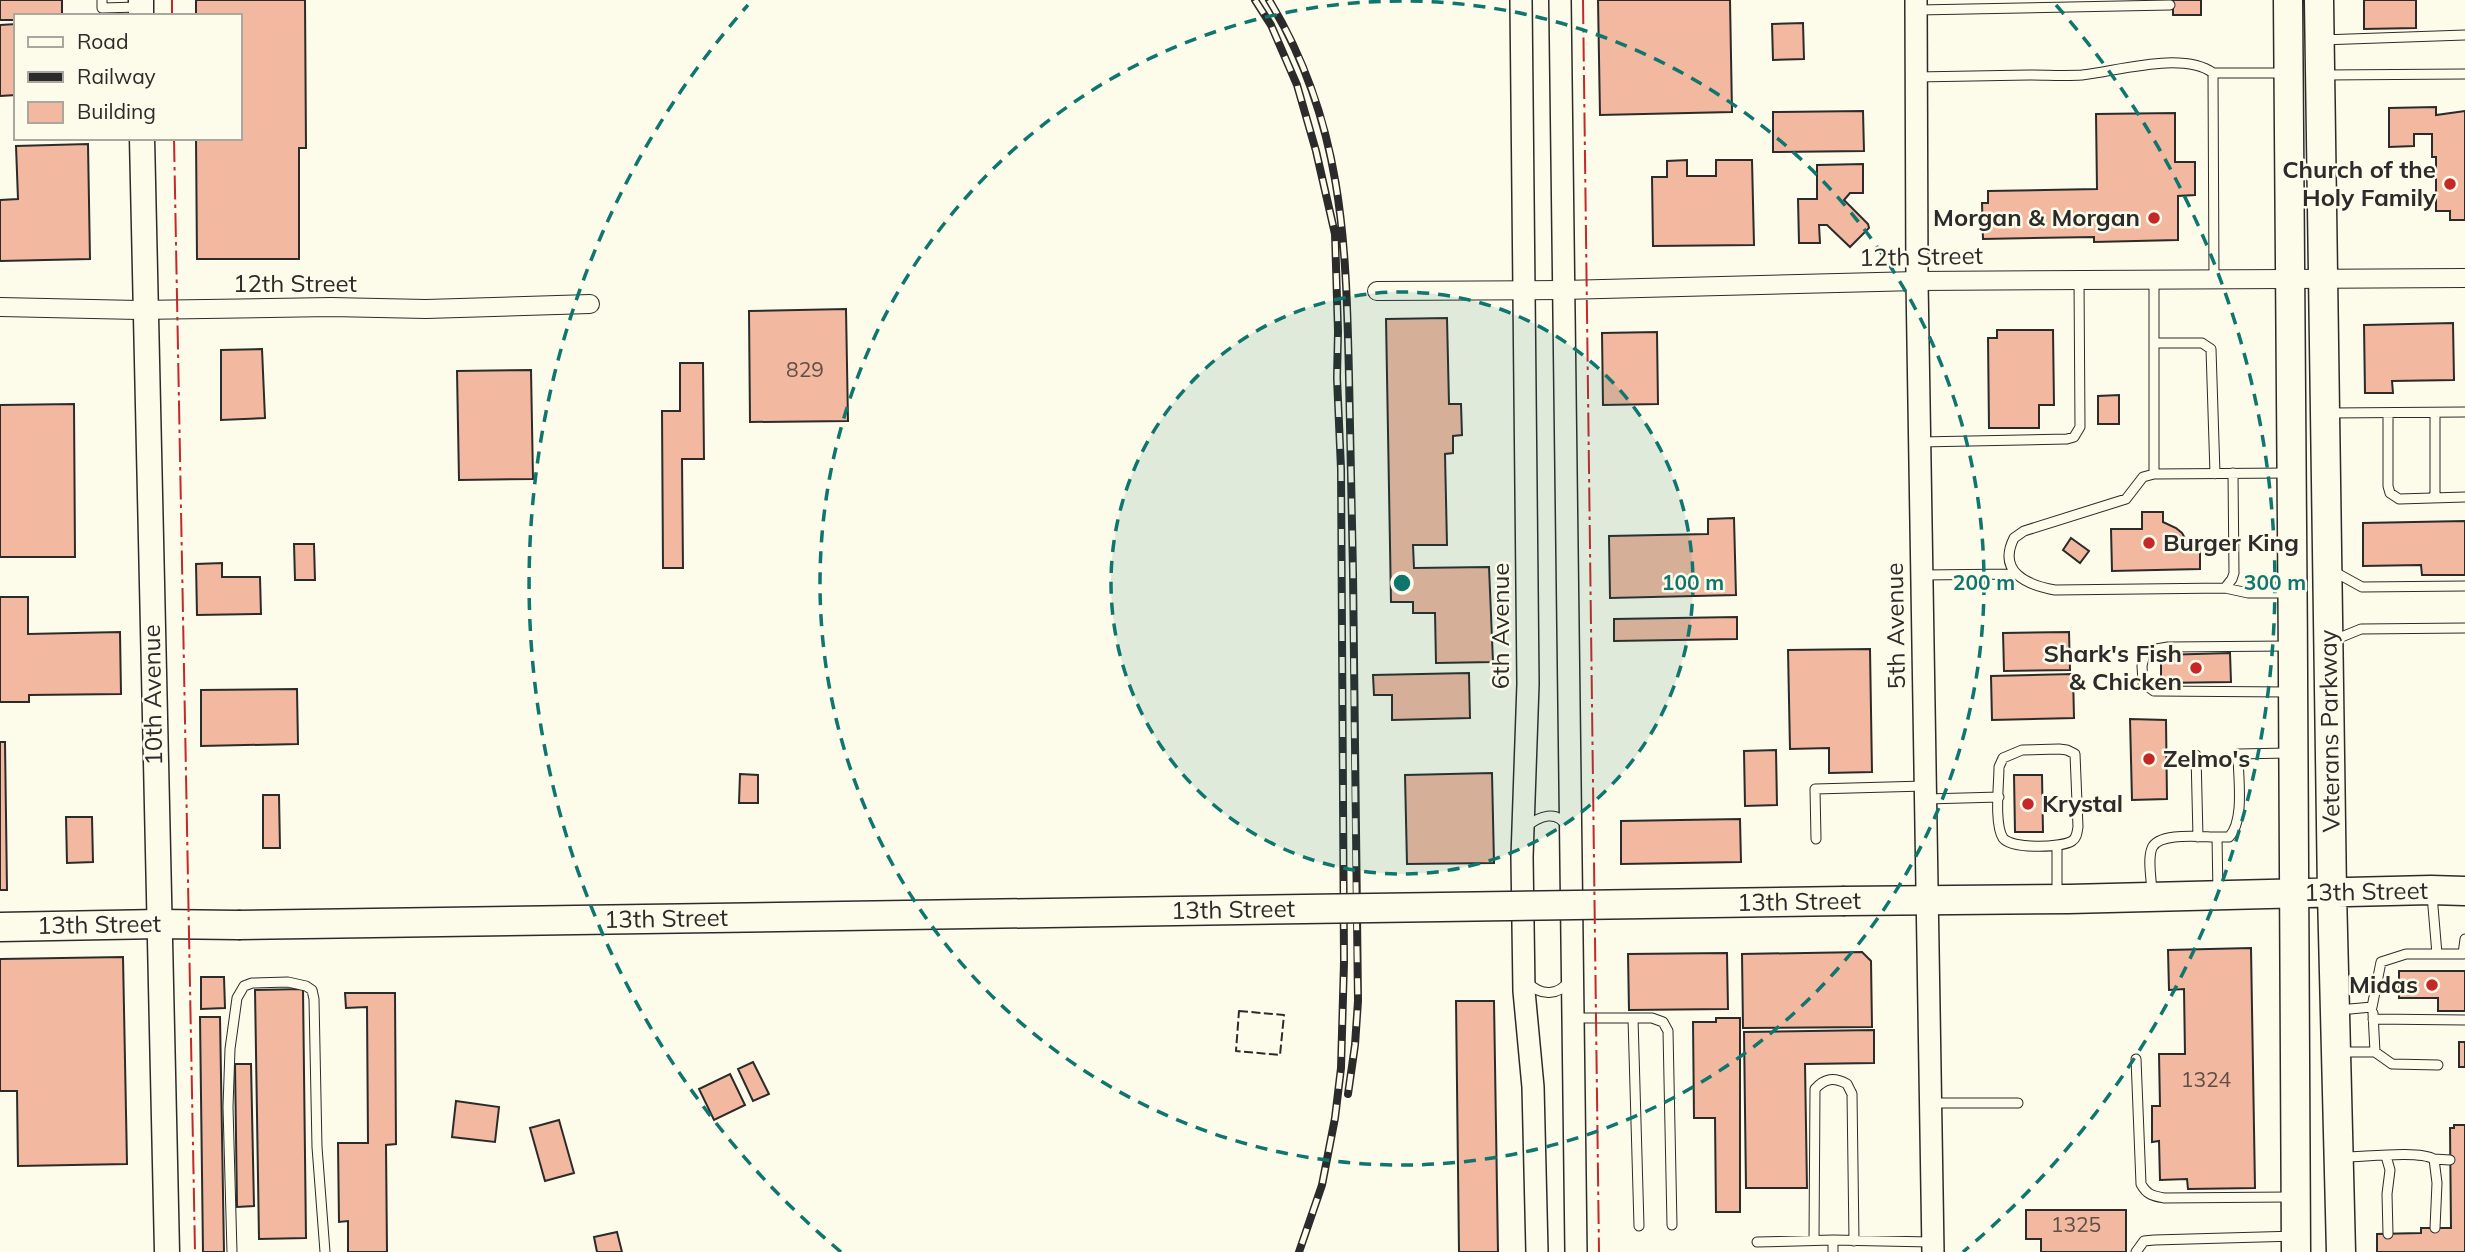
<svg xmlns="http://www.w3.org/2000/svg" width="2465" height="1252" font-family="Mulish,sans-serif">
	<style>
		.building { fill: #f2b8a0; stroke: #2b2b2b; stroke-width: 2 }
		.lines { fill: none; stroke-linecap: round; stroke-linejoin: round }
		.service-casing { stroke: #2b2b2b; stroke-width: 11 }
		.minor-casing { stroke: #2b2b2b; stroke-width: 20 }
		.tertiary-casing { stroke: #2b2b2b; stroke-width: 24 }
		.secondary-casing { stroke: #2b2b2b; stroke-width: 27 }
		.primary-casing { stroke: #2b2b2b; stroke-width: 31 }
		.service { stroke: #fdfbea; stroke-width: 9 }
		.minor { stroke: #fdfbea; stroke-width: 18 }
		.tertiary { stroke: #fdfbea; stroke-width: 21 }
		.secondary { stroke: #fdfbea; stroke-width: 24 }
		.primary { stroke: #fdfbea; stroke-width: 28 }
		.rail-casing { stroke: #2b2b2b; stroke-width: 8 }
		.rail { stroke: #fdfbea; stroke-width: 5; stroke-dasharray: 16; stroke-linecap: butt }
		.primary-bridge-casing { stroke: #2b2b2b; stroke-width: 31; stroke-linecap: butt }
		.primary-bridge { stroke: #fdfbea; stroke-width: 28 }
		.fence { stroke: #2b2b2b; stroke-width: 2; stroke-dasharray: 9 3.5; stroke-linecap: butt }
		.power { stroke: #c62828; stroke-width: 2; stroke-dasharray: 24 5 3.5 5; stroke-linecap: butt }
		.ring { fill: none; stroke: #0f766e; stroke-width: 3.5; stroke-dasharray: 12 9 }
		.poi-dot { fill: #c62828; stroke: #fdfbea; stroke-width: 2.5 }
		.labels { text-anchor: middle; stroke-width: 5; stroke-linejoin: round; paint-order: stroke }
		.number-label { font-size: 21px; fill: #5d4e48 }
		.poi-label { font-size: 24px; font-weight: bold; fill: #2b2b2b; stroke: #fdfbea; text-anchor: end }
		.street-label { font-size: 24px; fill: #2b2b2b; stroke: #fdfbea }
		.centre { fill: #0f766e; stroke: #fdfbea; stroke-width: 3.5 }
		.ring-label { font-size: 21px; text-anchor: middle; font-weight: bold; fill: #0f766e; stroke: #fdfbea; stroke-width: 5; stroke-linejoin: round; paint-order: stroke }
	</style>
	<rect width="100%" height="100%" fill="#fdfbea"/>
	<path class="building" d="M0 0H62V16H16V20H0Z
		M196 0H305L306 148H299V259H197L196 138H240V16H196Z
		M1598 0H1730L1732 112 1600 115Z
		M2173 0H2201V15H2173Z
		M2364 0H2416V28L2364 29Z
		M1803 23 1804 59 1773 60 1772 24Z
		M16 24V95L0 96V25Z
		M2436 107V115L2465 111V220H2450V211H2436V157H2432V134H2414V146L2389 147V108Z
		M1863 111 1864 151 1773 152V112Z
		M2175 113V162H2195V195L2178 196V240L2094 242V237L1983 239 1982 203H1988V191L2097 189 2096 114Z
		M88 144 90 259 0 261V200L18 199 16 146Z
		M1687 160V176H1716V160H1752L1754 245 1653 246 1652 177H1667V161Z
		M1863 164V193H1850L1844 200 1868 224 1869 228 1850 247 1827 225H1819L1820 243H1799L1798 199H1817V165Z
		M846 309 848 421 750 422 749 311Z
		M1447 318 1449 404H1461L1462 435 1453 436V453L1445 454 1447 545H1413L1414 568 1489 567 1493 662 1436 663 1435 613H1413V602H1391L1386 319Z
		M2453 323 2454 380 2392 381 2393 393H2365L2364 325Z
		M1997 330H2053L2054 405H2039V428H1989L1988 338H1997Z
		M1657 332 1658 404 1603 405 1602 333Z
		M262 349 265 418 221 420V350Z
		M680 363H703L704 459H682L683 568H663L662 411H680Z
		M531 370 533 479 459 480 457 371Z
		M2119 395V424H2098V396Z
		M74 404 75 557H0V405Z
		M2142 512H2163V522L2176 528 2182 533 2186 540V547H2200V569L2112 571 2111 529H2142Z
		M1734 518 1736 595 1610 598 1609 536 1708 534V519Z
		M2465 521V575H2422L2421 565 2363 566V523Z
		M2071 538 2089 551 2080 563 2063 550Z
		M294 544H314L315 580H295Z
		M222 563V577H260L261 614 197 615 196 564Z
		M0 597H28V634L120 632 121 694 29 695V702H0Z
		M1737 617V639L1614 641V619Z
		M2069 632 2070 670 2004 671 2003 633Z
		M1870 649 1872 772 1829 773V748L1790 749 1788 650Z
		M2230 653 2231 682 2161 683V655Z
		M1469 673 1470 718 1392 720V695H1374L1373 675Z
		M2073 674 2074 718 1992 720 1991 676Z
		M297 689 298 744 201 746V690Z
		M2130 719 2166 720 2167 799 2132 800Z
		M0 742H5L7 890H0Z
		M1776 750 1777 805 1745 806 1744 751Z
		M1492 773 1494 863 1407 864 1405 775Z
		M740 774 758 775V803H739Z
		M2014 775H2042L2043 832H2015Z
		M263 795H279L280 848H263Z
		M66 817H92L93 862 67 863Z
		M1740 819 1741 862 1621 864V821Z
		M2251 948 2255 1188 2188 1189 2187 1179 2160 1180 2159 1141 2152 1142V1106H2160L2159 1054H2185L2184 989 2169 990 2168 950Z
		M1862 952 1871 961 1872 1027 1743 1028 1742 954Z
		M1727 953 1728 1009 1629 1010 1628 954Z
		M123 957 127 1164 18 1166 17 1091H0V959Z
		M2399 971H2465V1011H2438V998H2399Z
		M201 977H224L225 1008 201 1009Z
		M303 989 306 1238 259 1239 255 990Z
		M345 993H395L396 1144 386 1145 387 1252H348V1221L339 1222 338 1143H368L367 1007 346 1008Z
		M1456 1001H1494L1498 1252H1459Z
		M200 1017H220L224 1252H203Z
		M1716 1018H1740V1212H1716L1715 1118H1694L1693 1022H1716Z
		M1874 1030V1063L1805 1064 1807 1188H1746L1744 1032Z
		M2459 1042H2465V1067H2459Z
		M753 1062 769 1094 753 1101 738 1069Z
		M235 1064H251L254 1206 237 1207Z
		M730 1074 745 1105 714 1120 699 1089Z
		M456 1101 499 1107 495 1142 452 1137Z
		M559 1120 574 1173 545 1181 530 1128Z
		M2454 1125H2465V1252H2377V1234L2421 1233V1228H2451L2450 1128H2454Z
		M2026 1210H2126V1252H2041V1239H2026Z
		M617 1232 622 1252H597L594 1237Z"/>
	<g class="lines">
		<g class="service-casing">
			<path id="service" d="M102 0V8L138 7
				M1918 10 2170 5
				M2321 40 2465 35
				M2213 73 2214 279
				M2325 75 2465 74
				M1916 77C1954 76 1991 76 2029 75 2047 75 2065 76 2082 75 2118 71 2183 51 2213 73H2287
				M2154 279V474
				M2154 343H2202L2211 349 2215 474
				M2330 413 2465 412
				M2388 413V486L2390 493 2399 499 2465 497
				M2435 413V497
				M1920 442 2067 439 2074 437 2080 427 2079 280
				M2288 473 2154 474 2143 477 2126 499 2024 531 2014 538C1997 572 2027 585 2055 590L2225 588 2248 593H2290
				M2331 570 2362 587 2465 586
				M1923 575 2015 574
				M2225 588 2232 579 2234 573 2233 473
				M2334 640 2361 629 2465 628
				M2290 646 2168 647 2156 649 2145 654 2142 666 2143 683 2154 691 2290 692
				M2059 749 2067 750 2075 754 2078 827C2077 832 2077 838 2072 841 2060 848 2011 849 2003 838 1994 824 1999 784 1999 767L2003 758 2022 750Z
				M2196 755 2198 837
				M1927 799 1999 797
				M1526 827C1539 816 1557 809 1567 827
				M2217 837H2229C2245 821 2238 777 2238 754L2290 753
				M1816 839 1815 789 1925 786
				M2057 845V897
				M2152 894C2152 881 2147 860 2152 848 2159 832 2201 837 2217 837L2218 893
				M2432 895 2437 954
				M1528 983C1541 996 1558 996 1569 981
				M2339 1010 2372 1007 2381 962 2406 954H2463L2465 939
				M1573 1018H1652L1663 1022 1668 1031 1672 1225
				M1633 1018 1639 1226
				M2373 1019 2465 1020
				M2341 1052H2375L2373 1013
				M2375 1052 2392 1064 2438 1065
				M2136 1059 2141 1184C2147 1195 2153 1196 2164 1198L2293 1197
				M1932 1103H2018
				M2386 1156 2390 1170 2387 1194 2388 1234
				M2344 1157C2364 1157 2419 1150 2434 1159L2437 1183 2435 1228
				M2434 1159 2450 1160
				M1814 1240 1815 1089C1825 1078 1834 1077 1847 1084L1852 1094 1854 1241
				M1757 1242 1833 1240
				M232 1252 228 1107 230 1049 237 998 244 986 252 983 288 982 306 986 312 990 314 999 317 1147 325 1252
				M1833 1252V1240L1931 1242
				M2136 1252 2144 1241 2154 1240 2294 1236"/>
		</g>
		<g class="minor-casing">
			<path id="minor" d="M1377 291 1563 290 1917 281 2465 278
				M0 307 138 310 331 307 426 309 590 304"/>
		</g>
		<g class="tertiary-casing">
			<path id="tertiary" d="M1521 0 1528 684 1522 857 1524 991 1533 1087 1537 1252
				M1560 0 1576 1252
				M1916 0 1917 281 1933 1252"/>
		</g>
		<g class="secondary-casing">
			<path id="secondary" d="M141 0V16
				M142 138 167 1252"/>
		</g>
		<g class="primary-casing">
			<path id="primary" d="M2288 0C2293 417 2293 835 2296 1252
				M2319 0 2332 893 2341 1252
				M1845 901 2069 899 2431 890 2465 891
				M0 927 159 924 238 925"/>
		</g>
		<use href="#service" class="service"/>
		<use href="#minor" class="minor"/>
		<use href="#tertiary" class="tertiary"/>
		<use href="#secondary" class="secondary"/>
		<use href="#primary" class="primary"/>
		<g class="rail-casing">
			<path id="rail" d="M1255 0 1271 25 1297 85 1316 151 1335 234 1338 331 1337 378 1341 469 1344 962 1341 1068 1335 1118 1322 1185 1299 1252
				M1269 0C1343 122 1346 240 1349 377 1350 442 1352 508 1353 573 1354 715 1355 858 1358 1001L1355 1045 1348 1094"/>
		</g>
		<use href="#rail" class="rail"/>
		<g class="primary-bridge-casing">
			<path id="primary-bridge" d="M238 925 1845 901"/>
		</g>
		<use href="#primary-bridge" class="primary-bridge"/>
		<path class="fence" d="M1239 1011 1284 1015 1280 1055 1236 1051Z"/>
		<path class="power" d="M172 0V16
			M1583 0 1599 1252
			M174 138 195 1252"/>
	</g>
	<circle cx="1402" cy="583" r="291" fill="#0f766e" fill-opacity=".12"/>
	<g class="ring">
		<circle cx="1402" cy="583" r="291"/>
		<circle cx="1402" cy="583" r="582"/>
		<path d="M841 1252A873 873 0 0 1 748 5M2056 5A873 873 0 0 1 1963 1252"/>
	</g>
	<g class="poi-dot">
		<circle cx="2450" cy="184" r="7"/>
		<circle cx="2154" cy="218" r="7"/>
		<circle cx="2149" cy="543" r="7"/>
		<circle cx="2196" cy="668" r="7"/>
		<circle cx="2149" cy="759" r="7"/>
		<circle cx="2028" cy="804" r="7"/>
		<circle cx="2432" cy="985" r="7"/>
	</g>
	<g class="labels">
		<g class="number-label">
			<text x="805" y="377">829</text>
			<text x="2206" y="1087">1324</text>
			<text x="2076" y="1232">1325</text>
		</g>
		<g class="poi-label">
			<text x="2436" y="178">Church of the<tspan x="2436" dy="28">Holy Family</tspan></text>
			<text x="2140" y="226">Morgan &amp; Morgan</text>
			<text x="2163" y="551" text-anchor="start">Burger King</text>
			<text x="2182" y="662">Shark's Fish<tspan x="2182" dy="28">&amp; Chicken</tspan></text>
			<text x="2163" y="767" text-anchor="start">Zelmo's</text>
			<text x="2042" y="812" text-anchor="start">Krystal</text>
			<text x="2418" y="993">Midas</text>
		</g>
		<g class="street-label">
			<text transform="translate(1921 257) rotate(-1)" y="8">12th Street</text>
			<text x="295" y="292">12th Street</text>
			<text transform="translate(1501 626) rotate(-90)" y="8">6th Avenue</text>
			<text transform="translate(1896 626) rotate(-91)" y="8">5th Avenue</text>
			<text transform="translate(153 695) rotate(-91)" y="8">10th Avenue</text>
			<text transform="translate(2330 731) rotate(-91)" y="8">Veterans Parkway</text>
			<text transform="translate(2366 892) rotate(-1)" y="8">13th Street</text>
			<text transform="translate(1799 902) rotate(-1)" y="8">13th Street</text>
			<text transform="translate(1233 910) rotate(-1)" y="8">13th Street</text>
			<text transform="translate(666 919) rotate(-1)" y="8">13th Street</text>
			<text transform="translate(99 925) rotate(-1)" y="8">13th Street</text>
		</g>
	</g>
	<circle cx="1402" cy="583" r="10" class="centre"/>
	<g class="ring-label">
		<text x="1693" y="590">100 m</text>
		<text x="1984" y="590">200 m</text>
		<text x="2275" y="590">300 m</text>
	</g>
	<rect x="14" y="14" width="228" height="126" fill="#fdfbea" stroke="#a9a89e" stroke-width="2"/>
	<rect x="28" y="37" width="35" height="10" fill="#fdfbea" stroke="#a9a89e" stroke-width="2"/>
	<text x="77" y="49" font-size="21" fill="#2b2b2b">Road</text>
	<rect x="28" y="72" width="35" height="10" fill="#2b2b2b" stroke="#a9a89e" stroke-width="2"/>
	<text x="77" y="84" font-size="21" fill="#2b2b2b">Railway</text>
	<rect x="28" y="102" width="35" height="21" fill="#f2b8a0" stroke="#a9a89e" stroke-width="2"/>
	<text x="77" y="119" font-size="21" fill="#2b2b2b">Building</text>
</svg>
